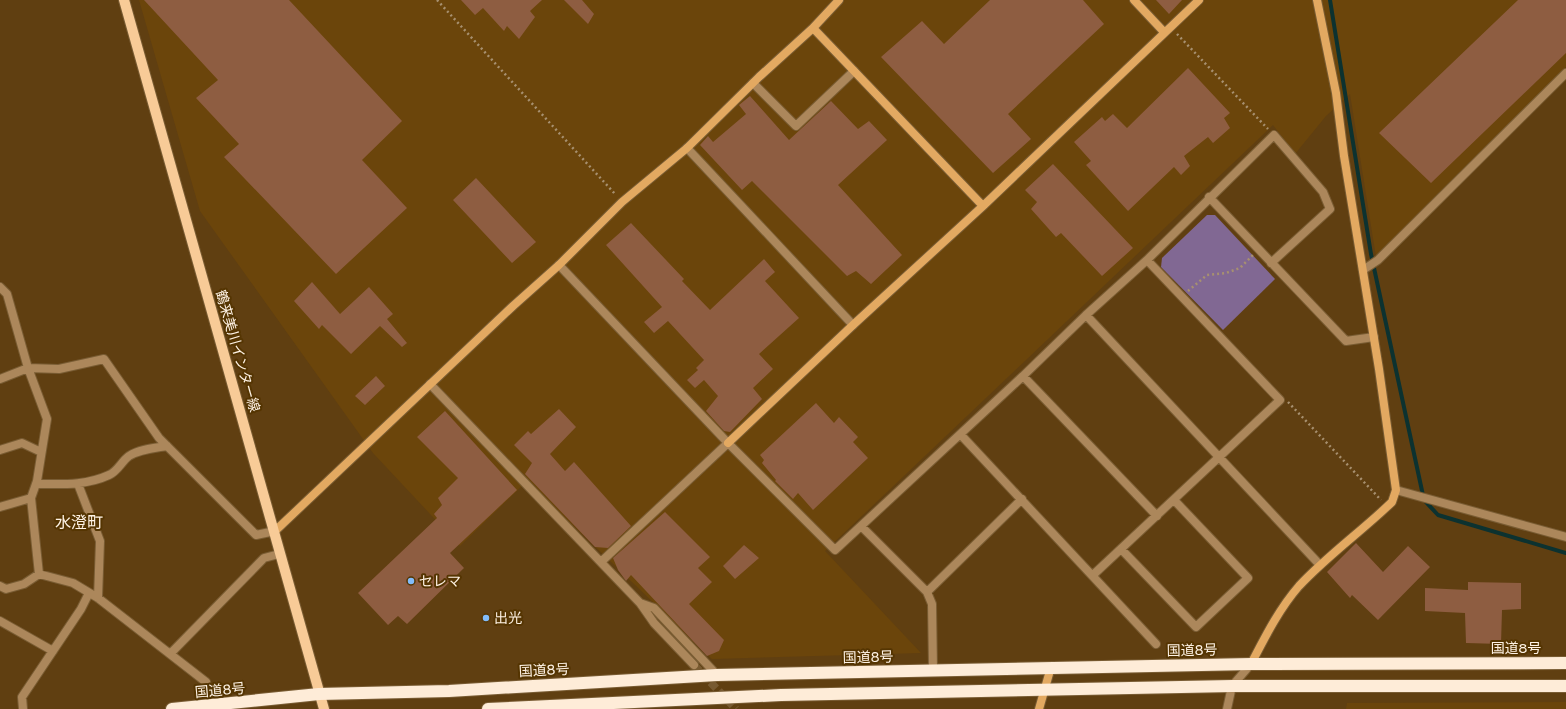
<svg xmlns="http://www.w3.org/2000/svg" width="1566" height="709" font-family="'Varela Round','Noto Sans JP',sans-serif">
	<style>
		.built { fill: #6b450b }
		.green { fill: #816893 }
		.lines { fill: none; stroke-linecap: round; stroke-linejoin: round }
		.stream { stroke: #0c3230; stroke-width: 4 }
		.building { fill: #8e5d41 }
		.street-tunnel { stroke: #785a31; stroke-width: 8; stroke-dasharray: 8 4; stroke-linecap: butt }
		.street-casing { stroke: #795c33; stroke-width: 10 }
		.secondary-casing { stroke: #795c33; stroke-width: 10 }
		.primary-casing { stroke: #795c33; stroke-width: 12 }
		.highway-casing { stroke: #795c33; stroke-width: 14 }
		.path { stroke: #a79070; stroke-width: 2.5; stroke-dasharray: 2 3; stroke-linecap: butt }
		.street { stroke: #ac875b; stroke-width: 8 }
		.secondary { stroke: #e3a961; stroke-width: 8 }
		.primary { stroke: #f8cb97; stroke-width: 10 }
		.highway { stroke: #feecd8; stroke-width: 12 }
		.poi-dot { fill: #82bcfa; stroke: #553502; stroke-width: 1.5 }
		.labels { text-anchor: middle; stroke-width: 4; stroke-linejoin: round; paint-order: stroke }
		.street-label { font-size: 14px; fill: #fef2e4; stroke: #553502 }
		.poi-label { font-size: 14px; fill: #fef2e4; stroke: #553502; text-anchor: start }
		.quarter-label { font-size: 16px; fill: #fef2e4; stroke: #553502 }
	</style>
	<rect width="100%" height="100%" fill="#603f11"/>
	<path class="built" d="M139 0H1566V67L1376 257 1350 94 1326 116 1295 154 1273 125 825 551 921 653 712 659 527 481 460 546 373 453 200 211Z
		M1566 702V709H1346L1347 703Z"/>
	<path class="green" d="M1207 215H1215L1275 279 1223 330 1161 267 1162 258Z"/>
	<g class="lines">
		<path class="stream" d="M1330 0 1371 254 1424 500 1438 515 1566 553"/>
	</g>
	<path class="building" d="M144 0H289L402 121 362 160 407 208 336 274 224 157 239 144 196 98 218 80Z
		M461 0H542L530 11 535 17 519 39 507 26 504 31 483 8 475 15Z
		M564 0H582L594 14 588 24Z
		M990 0H1083L1104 24 1008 114 1031 139 993 173 881 57 922 21 944 44Z
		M1156 0H1182L1169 14Z
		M1518 0H1566V53L1431 183 1379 133Z
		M1188 68 1230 113 1224 118 1230 128 1213 143 1208 137 1184 156 1190 166 1181 175 1174 167 1128 211 1086 165 1091 161 1074 142 1102 117 1105 121 1113 114 1127 128Z
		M750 96 789 140 831 101 858 129 869 121 887 140 838 185 902 255 871 284 856 271 847 276 752 181 742 190 700 145 708 136 713 142 746 114 739 105Z
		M1053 164 1133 248 1102 276 1061 233 1056 237 1031 209 1037 202 1025 190Z
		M476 178 536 242 512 263 453 200Z
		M631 223 684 279 682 281 710 310 764 259 775 272 765 281 799 318 759 354 773 369 753 388 762 399 730 432 724 431 706 411 718 396 704 380 695 388 687 380 698 370 696 368 704 360 668 321 654 333 644 322 662 307 606 245Z
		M312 282 340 314 369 287 393 314 387 319 407 343 402 347 380 326 351 354 322 325 319 329 294 301Z
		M376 376 385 386 365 405 355 396Z
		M816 403 834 423 839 417 858 437 853 442 868 458 813 510 798 493 793 499 775 481 776 480 762 463 764 460 760 455Z
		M559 409 576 427 550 454 565 471 574 462 631 526 608 548 595 547 525 474 532 463 514 445 528 431 531 434Z
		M445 411 517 490 450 553 464 568 407 624 398 616 388 625 358 593 437 518 434 514 442 505 438 498 458 478 417 437Z
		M665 512 710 557 698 568 712 582 689 604 724 640 719 651 707 656 631 575 626 581 618 570 613 558Z
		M1356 543 1383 572 1408 546 1430 567 1378 620 1352 595 1350 598 1327 572Z
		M744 545 759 558 735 579 723 566Z
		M1468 582 1521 583V609L1502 610 1501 644 1466 643 1465 613 1425 611V588L1468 590Z"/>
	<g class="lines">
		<path class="street-tunnel" d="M694 665 736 709"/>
		<g class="street-casing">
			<path id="street" d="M753 83 796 126 854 71
				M687 148 853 325
				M1209 197 1346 341 1374 337
				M559 265 728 443 835 550 1023 376 1086 315 1147 260 1274 135 1323 192 1330 209 1271 263
				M1363 270 1378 260 1566 73
				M0 287 7 294 28 368 47 419 37 481 31 498 39 574
				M1086 315 1320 565
				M1023 376 1157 516
				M0 379 28 368 59 369 104 359 159 438 256 535 275 531
				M430 384 640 603 654 608 717 675
				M961 435 1156 644
				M0 450 22 443 41 452
				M36 484C61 484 85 486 109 475 118 471 121 462 129 456 140 449 155 448 167 446
				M78 484 100 541 98 598
				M1396 490 1566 537
				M0 507 31 498
				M862 527 927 592 932 604 933 670
				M1122 550 1196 627 1248 578 1174 500
				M602 561 728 443
				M39 574 73 583 98 598 206 682
				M1093 575 1280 400 1147 260
				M0 586 6 589 24 584 39 574
				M927 592 1022 499
				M640 603 654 623 694 665
				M0 621 53 651
				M170 654 264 558 279 554
				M23 709 22 697 81 609 89 593
				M1227 709 1232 686 1251 664"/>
		</g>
		<g class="secondary-casing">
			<path id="secondary" d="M1134 0 1164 32
				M813 28 983 206
				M728 443 853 325 983 206 1199 0
				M275 531 513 306 559 265 622 202 687 148 759 77 813 28 839 0
				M1251 664C1265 637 1279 609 1299 586 1328 555 1362 531 1392 502L1396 490 1379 369 1344 156 1336 93 1317 0
				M1039 709 1051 667"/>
		</g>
		<g class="primary-casing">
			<path id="primary" d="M124 0 324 709"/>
		</g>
		<g class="highway-casing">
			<path id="highway" d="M172 709 319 694 449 691 717 675 1251 664 1566 663
				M488 709 781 695 1232 686H1566"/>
		</g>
		<path class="path" d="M437 0 616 195
			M1177 34 1268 129
			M1188 291 1207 275 1226 273 1240 268 1253 255
			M1288 402 1381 500"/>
		<use href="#street" class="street"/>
		<use href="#secondary" class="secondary"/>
		<use href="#primary" class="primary"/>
		<use href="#highway" class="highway"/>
	</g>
	<g class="poi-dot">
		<circle cx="411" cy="581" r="4"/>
		<circle cx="486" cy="618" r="4"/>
	</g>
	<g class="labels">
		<g class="street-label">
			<text transform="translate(238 351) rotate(74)" y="5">鶴来美川インター線</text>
			<text x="1516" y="653">国道8号</text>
			<text transform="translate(1192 650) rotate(-1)" y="5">国道8号</text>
			<text transform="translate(868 657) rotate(-1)" y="5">国道8号</text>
			<text transform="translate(544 670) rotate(-3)" y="5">国道8号</text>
			<text transform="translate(220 690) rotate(-5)" y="5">国道8号</text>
		</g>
		<g class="poi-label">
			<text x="419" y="586">セレマ</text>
			<text x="494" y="623">出光</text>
		</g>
		<g class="quarter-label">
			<text x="79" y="528">水澄町</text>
		</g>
	</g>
</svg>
